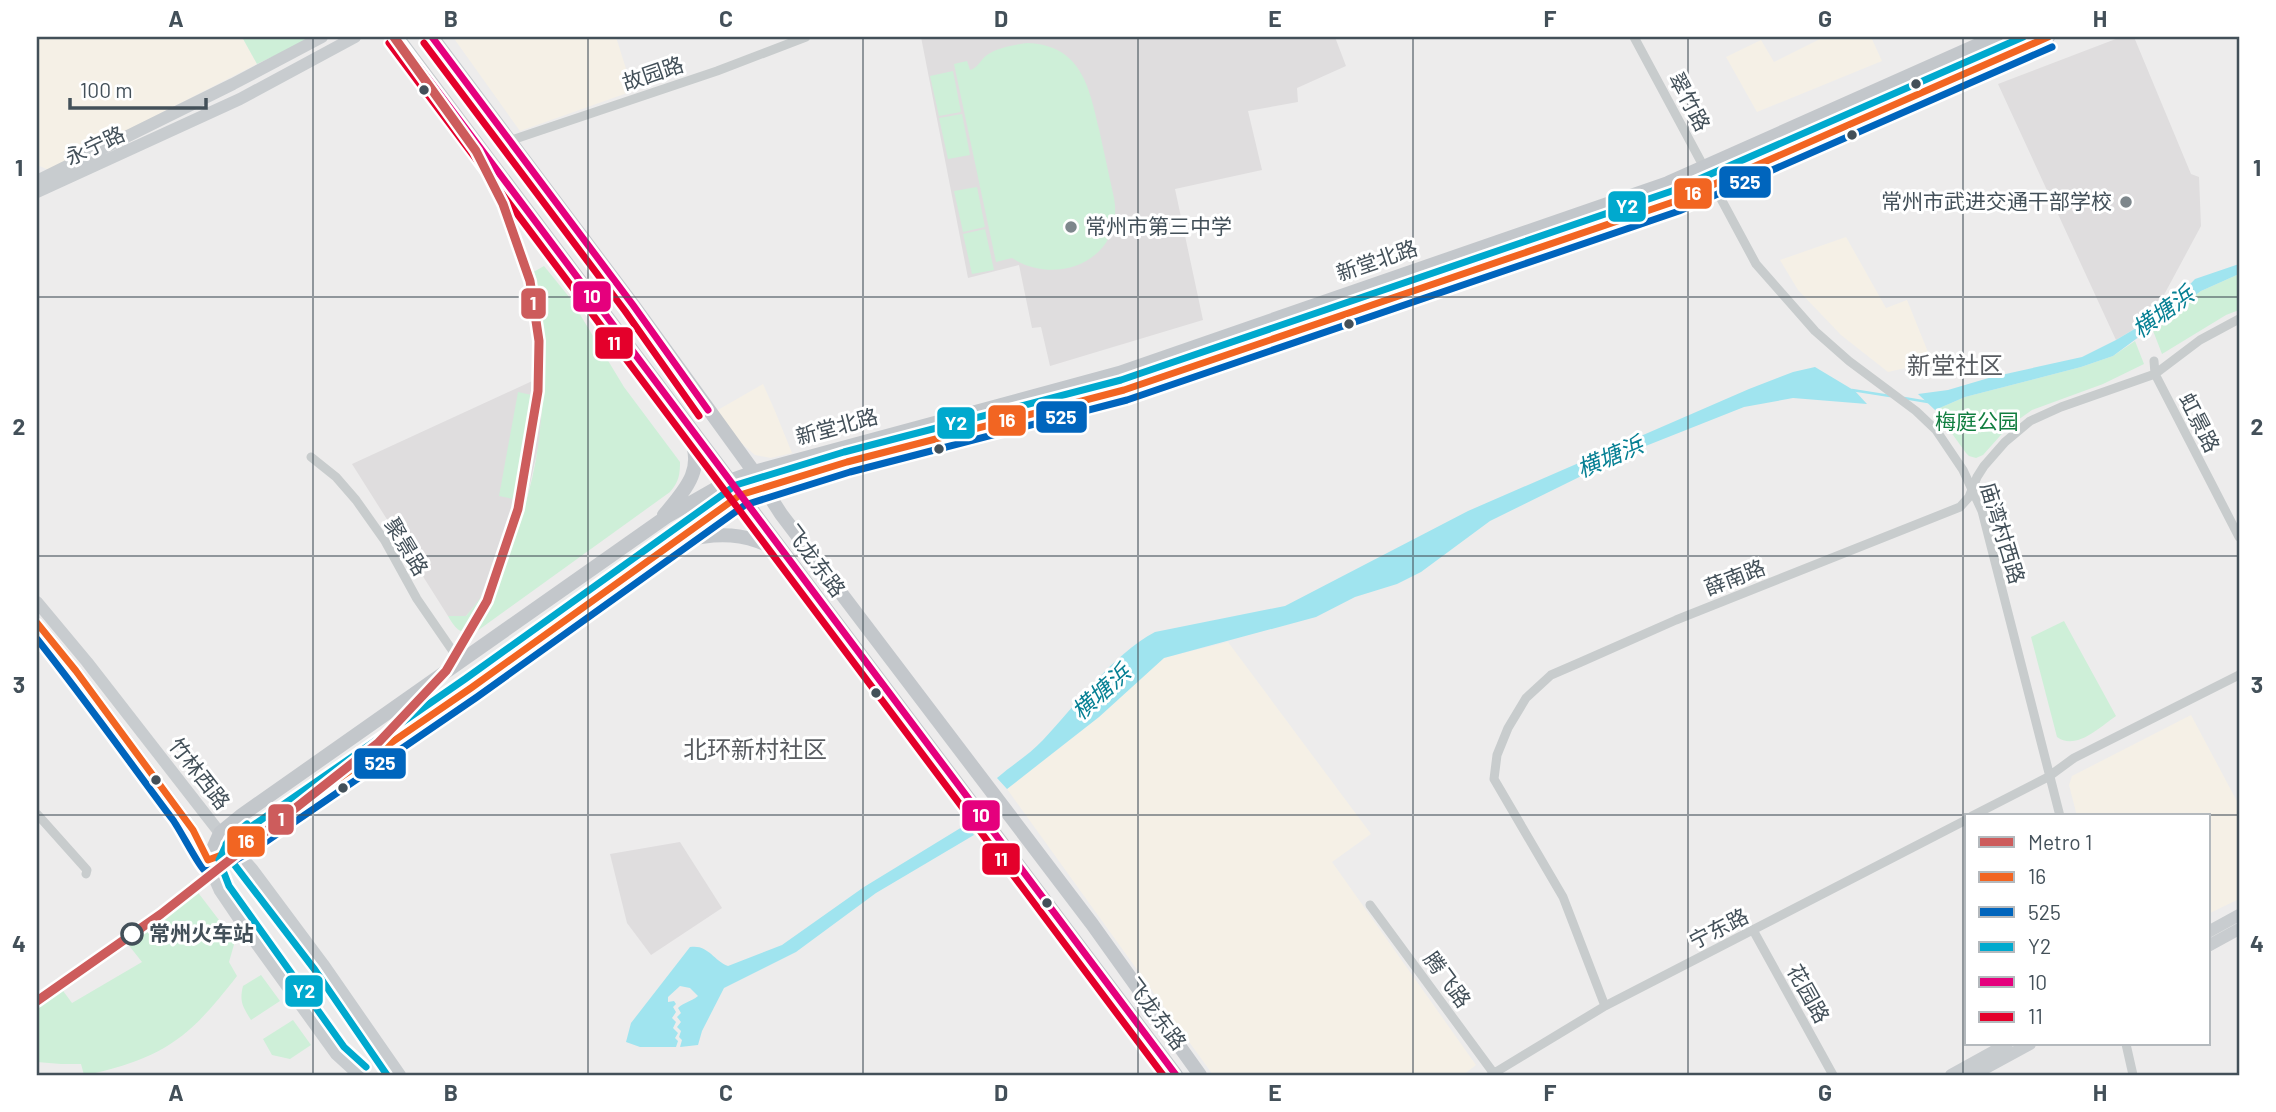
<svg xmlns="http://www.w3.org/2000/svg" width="2276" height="1112" font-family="Barlow,'Noto Sans SC',sans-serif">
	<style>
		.commercial { fill: #f5f0e6 }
		.education { fill: #dfddde }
		.green { fill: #ceefd8 }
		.water { fill: #a0e4ef }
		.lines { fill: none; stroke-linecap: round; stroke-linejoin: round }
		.stream { stroke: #a0e4ef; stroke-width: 2.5 }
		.street { stroke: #c8cccd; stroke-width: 9 }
		.secondary { stroke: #c8cccf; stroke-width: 12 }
		.primary { stroke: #c3c7cb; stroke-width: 14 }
		.bus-1-casing { stroke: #fff; stroke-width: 12 }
		.bus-2-casing { stroke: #fff; stroke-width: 12 }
		.bus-3-casing { stroke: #fff; stroke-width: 12 }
		.bus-4-casing { stroke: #fff; stroke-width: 12 }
		.bus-5-casing { stroke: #fff; stroke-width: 12 }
		.bus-1 { stroke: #f26522; stroke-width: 7 }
		.bus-2 { stroke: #0065bd; stroke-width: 7 }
		.bus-3 { stroke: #00a9ce; stroke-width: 7 }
		.bus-4 { stroke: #e5007d; stroke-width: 7 }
		.bus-5 { stroke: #e4002b; stroke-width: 7 }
		.metro-1-casing { stroke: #fff; stroke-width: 14 }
		.metro-1 { stroke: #cd5c5c; stroke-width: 9 }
		.grid { fill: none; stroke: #435059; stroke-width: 2; stroke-opacity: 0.55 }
		.bus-dot { fill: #435059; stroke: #fff; stroke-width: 2.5 }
		.poi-dot { fill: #7e878c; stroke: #fff; stroke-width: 2.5 }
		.stop-dot { fill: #fff; stroke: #435059; stroke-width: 3.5 }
		.labels { text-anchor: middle; stroke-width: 6; stroke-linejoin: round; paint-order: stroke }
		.street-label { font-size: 21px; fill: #435059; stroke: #fff }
		.poi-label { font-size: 21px; fill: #435059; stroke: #fff; text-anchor: end }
		.park-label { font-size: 21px; fill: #117e40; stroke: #fff }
		.stop-label { font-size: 21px; font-weight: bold; fill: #435059; stroke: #fff; text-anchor: start }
		.water-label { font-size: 23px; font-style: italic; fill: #068094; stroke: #fff }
		.quarter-label { font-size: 24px; fill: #585c61; stroke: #fff }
		.line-badge { stroke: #fff; stroke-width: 2.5 }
		.badge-label { font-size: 19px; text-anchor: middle; font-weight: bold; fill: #fff }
		.neatline { fill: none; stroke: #435059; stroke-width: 2.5 }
		.grid-label { font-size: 23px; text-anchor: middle; font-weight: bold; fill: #435059 }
	</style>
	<rect width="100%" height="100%" fill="#edecec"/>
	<path class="commercial" d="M37 37H242L257 64 49 170 37 165Z
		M453 37H616L633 91 520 131Z
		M1824 37H1871L1882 61 1757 112 1726 57 1761 40 1774 62Z
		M1846 237 1886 308 1907 300 1932 362 1888 372 1841 335 1798 290 1780 260Z
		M763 384 775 411 792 453 771 458 755 455 740 442 716 411Z
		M1228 642 1371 834 1332 862 1476 1065 1463 1075H1213L1007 789 1099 717 1164 658Z
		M2191 715 2239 805V899L2208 914V816H2077L2069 785 2072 776Z"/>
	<path class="education" d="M921 37H1335L1346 66 1297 88 1298 102 1248 111 1262 170 1175 189 1203 320 1050 366 1041 327 1032 328 1019 265 968 278Z
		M2121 37H2134L2191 174 2199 177 2201 226 2151 319 2116 340 1998 84Z
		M543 376 540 440 523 514 502 564 479 601 466 616H448L352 464Z
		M680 842 722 908 651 955 627 923 610 854Z"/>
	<path class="green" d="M242 37H314L257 64Z
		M1027 43C1081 45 1089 86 1099 129 1104 152 1109 175 1114 198 1125 258 1059 288 1012 258L996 262 954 64 967 61 970 70C978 68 980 60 987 55 998 47 1014 45 1027 43Z
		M953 71 961 112 939 116 930 76Z
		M962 114 970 155 948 159 939 118Z
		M977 187 985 227 963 232 954 191Z
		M985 229 994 270 972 274 963 234Z
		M544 266 570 298 624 387 680 462C680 474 679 482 670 492L473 634C459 633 455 628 448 616H466C543 528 557 384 530 274Z
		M2239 274V310L2226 315 2162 354 2152 328 2201 291Z
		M2135 341 2144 364 2103 384 2032 410 2008 427 1983 455 1976 458 1969 456 1966 453 1935 410 1965 397 2081 367 2113 356Z
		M518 392 541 397 523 501 499 496Z
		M2064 621 2116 716C2100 727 2076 751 2057 737L2031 637Z
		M190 882 235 941 229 962 237 976C192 1034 168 1056 95 1073V1075H84L81 1064H61L37 1062V1000L58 984 72 1003 142 962 123 938Z
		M261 975 280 1001 251 1020C243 1007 239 1002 243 986Z
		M293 1020 311 1045 290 1059 272 1055 263 1039Z"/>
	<path class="water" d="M2239 264V274L2201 291 2113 356 2081 367 1965 397 1935 410 1918 394 1948 390 1992 377 2082 357 2116 340 2165 311 2195 279Z
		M1815 367 1855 391 1867 404 1793 398 1744 407 1628 453 1490 521 1421 572 1397 584 1355 597 1316 617 1164 658 1099 717 1007 789 997 778C1012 765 1030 754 1043 740 1076 705 1112 655 1155 632L1285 606 1468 511 1749 389 1793 372Z
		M967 824 974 835 876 893 796 952 724 988 702 1031 698 1045 680 1047 682 1040 679 1037 681 1031 677 1027 681 1022 677 1017 681 1013 678 1008C684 1002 691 1002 698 996L690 988 680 986 668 997V1002L674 1001 676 1004 673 1007 676 1012 672 1018 676 1022 673 1028 678 1033 675 1038 678 1041 676 1047H640L626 1042 631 1023 690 947C708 944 713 960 728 966L782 945 864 887Z"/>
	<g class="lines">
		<path class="stream" d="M1852 390 1890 396
			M1904 398 1928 402"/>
		<path class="street" d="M1634 37 1756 264 1815 331 1849 361 1916 411 1936 430 1963 470 1982 511 2060 816
			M509 141 717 71 806 37
			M2154 361 2155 374 2239 537
			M311 457 336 477 356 500 385 541 417 599 461 663
			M37 814 87 870 86 874
			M1972 816 2048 777 2074 758 2239 675
			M1370 905 1495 1075
			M1753 930 1833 1075
			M1605 1006 1563 897 1494 779 1497 755 1508 728 1526 698 1551 675 1581 662 1676 620 1960 507 1969 497 1977 477 1984 466 2005 442 2030 421 2061 407 2155 374 2200 340 2239 319
			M2126 1044 2133 1075
			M1491 1075 1605 1006 1966 820"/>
		<path class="secondary" d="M37 181 233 84 322 37
			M37 192 240 99 355 37
			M37 602 87 662 220 833 253 870 323 964 400 1075
			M37 623 76 671 193 830 220 891 245 928 336 1054 359 1075
			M2208 932 2239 915
			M2208 946 2239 929
			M1951 1075 2007 1044
			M1973 1075 2030 1044"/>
		<path class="primary" d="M397 37 1176 1075
			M432 37 633 305 754 472 781 514 1092 924 1200 1075
			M664 515C685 490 706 469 689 435
			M681 541C717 532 746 532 779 551
			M208 860 227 853 252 838 471 688 740 495 847 462 1124 390 1676 201 2048 37
			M208 860 220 833 242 815 666 517 729 481 754 472 1119 373 1668 183 1996 37"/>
		<g class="bus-1-casing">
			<path id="bus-1" d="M37 623 76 671 193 830 208 860 227 853 252 838 471 688 740 495 847 462 1124 390 1676 201 2048 37"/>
		</g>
		<g class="bus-2-casing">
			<path id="bus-2" d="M37 639C84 698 128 760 173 820 179 828 200 868 204 870 217 874 247 853 258 847L477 697 745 505 850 472 1127 400 1679 211 2052 47"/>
		</g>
		<g class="bus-3-casing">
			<path id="bus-3" d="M247 824 229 839 219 860 229 886 344 1047 366 1067
				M387 1075 315 970 227 855 225 850 226 844 465 679 736 485 844 452 1121 380 1672 191 2023 37"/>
		</g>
		<g class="bus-4-casing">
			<path id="bus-4" d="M397 37 1176 1075
				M432 37 633 305 708 410"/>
		</g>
		<g class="bus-5-casing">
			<path id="bus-5" d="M389 43 1163 1075
				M424 43 625 311 699 416"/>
		</g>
		<use href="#bus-1" class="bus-1"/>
		<use href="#bus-2" class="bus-2"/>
		<use href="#bus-3" class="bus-3"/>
		<use href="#bus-4" class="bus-4"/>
		<use href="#bus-5" class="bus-5"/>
		<g class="metro-1-casing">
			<path id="metro-1" d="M37 1001 161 914 378 743 446 671 487 601 518 509 538 391 539 341 530 281 503 204 476 151 394 37"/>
		</g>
		<use href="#metro-1" class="metro-1"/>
	</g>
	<path class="grid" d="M313 37V1075M588 37V1075M863 37V1075M1138 37V1075M1413 37V1075M1688 37V1075M1963 37V1075M37 297H2239M37 556H2239M37 815H2239"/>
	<g class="bus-dot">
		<circle cx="1916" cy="84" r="6"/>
		<circle cx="424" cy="90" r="6"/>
		<circle cx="1852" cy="135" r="6"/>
		<circle cx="1349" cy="324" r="6"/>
		<circle cx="939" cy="449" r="6"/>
		<circle cx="876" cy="693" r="6"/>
		<circle cx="156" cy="780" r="6"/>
		<circle cx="343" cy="788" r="6"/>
		<circle cx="1047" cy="903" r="6"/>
	</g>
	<g class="poi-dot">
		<circle cx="2126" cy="202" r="7"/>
		<circle cx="1071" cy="227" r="7"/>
	</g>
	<circle class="stop-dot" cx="132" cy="934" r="10"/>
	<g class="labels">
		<g class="street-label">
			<text transform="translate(653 74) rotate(-19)" y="7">故园路</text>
			<text transform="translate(1689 102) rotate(62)" y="7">翠竹路</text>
			<text transform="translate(95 146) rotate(-25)" y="7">永宁路</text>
			<text transform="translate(1377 261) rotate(-19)" y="7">新堂北路</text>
			<text transform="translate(2199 423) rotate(63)" y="7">虹景路</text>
			<text transform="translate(837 427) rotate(-15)" y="7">新堂北路</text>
			<text transform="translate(2002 533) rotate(73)" y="7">庙湾村西路</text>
			<text transform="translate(406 547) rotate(59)" y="7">聚景路</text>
			<text transform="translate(815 561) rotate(53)" y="7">飞龙东路</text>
			<text transform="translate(1735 578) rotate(-21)" y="7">薛南路</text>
			<text transform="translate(199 774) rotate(52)" y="7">竹林西路</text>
			<text transform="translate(1719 929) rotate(-27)" y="7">宁东路</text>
			<text transform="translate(1447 980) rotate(54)" y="7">腾飞路</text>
			<text transform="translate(1808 994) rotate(61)" y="7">花园路</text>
			<text transform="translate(1156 1014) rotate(53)" y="7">飞龙东路</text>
		</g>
		<g class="poi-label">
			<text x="2112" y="209">常州市武进交通干部学校</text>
			<text x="1085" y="234" text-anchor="start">常州市第三中学</text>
		</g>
		<g class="park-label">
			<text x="1977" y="429">梅庭公园</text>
		</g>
		<g class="stop-label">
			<text x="149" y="941">常州火车站</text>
		</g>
		<g class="water-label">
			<text transform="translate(2163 312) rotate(-36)" y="8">横塘浜</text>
			<text transform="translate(1610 457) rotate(-23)" y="8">横塘浜</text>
			<text transform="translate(1101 692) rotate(-42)" y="8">横塘浜</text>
		</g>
		<g class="quarter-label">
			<text x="1955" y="374">新堂社区</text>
			<text x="755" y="758">北环新村社区</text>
		</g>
	</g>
	<g class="line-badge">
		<rect x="1718" y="165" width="54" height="34" rx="7" fill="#0065bd"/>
		<rect x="1673" y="177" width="40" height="33" rx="7" fill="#f26522"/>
		<rect x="1607" y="190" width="40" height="33" rx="7" fill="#00a9ce"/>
		<rect x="572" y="280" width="40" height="33" rx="7" fill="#e5007d"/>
		<rect x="520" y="287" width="27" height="33" rx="7" fill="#cd5c5c"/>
		<rect x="594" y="326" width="40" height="34" rx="7" fill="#e4002b"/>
		<rect x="1035" y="400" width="53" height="34" rx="7" fill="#0065bd"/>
		<rect x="987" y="404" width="40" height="33" rx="7" fill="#f26522"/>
		<rect x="936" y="406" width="40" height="34" rx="7" fill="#00a9ce"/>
		<rect x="353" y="747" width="54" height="33" rx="7" fill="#0065bd"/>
		<rect x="961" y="799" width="40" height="33" rx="7" fill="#e5007d"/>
		<rect x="267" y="803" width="28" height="33" rx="7" fill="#cd5c5c"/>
		<rect x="226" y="825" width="40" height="33" rx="7" fill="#f26522"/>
		<rect x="981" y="842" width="40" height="34" rx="7" fill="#e4002b"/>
		<rect x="284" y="974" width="40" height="34" rx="7" fill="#00a9ce"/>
	</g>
	<g class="badge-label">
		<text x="1745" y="189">525</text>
		<text x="1693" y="200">16</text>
		<text x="1627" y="213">Y2</text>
		<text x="592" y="303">10</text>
		<text x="533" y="310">1</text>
		<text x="614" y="350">11</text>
		<text x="1061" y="424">525</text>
		<text x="1007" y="427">16</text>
		<text x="956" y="430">Y2</text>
		<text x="380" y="770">525</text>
		<text x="981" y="822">10</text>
		<text x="281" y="826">1</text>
		<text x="246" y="848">16</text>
		<text x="1001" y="866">11</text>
		<text x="304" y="998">Y2</text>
	</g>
	<rect width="2276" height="1112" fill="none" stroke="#ffffff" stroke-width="77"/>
	<rect x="1965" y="814" width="245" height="231" fill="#ffffff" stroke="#b4b9bd" stroke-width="2"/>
	<rect x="1979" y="837" width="35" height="10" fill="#cd5c5c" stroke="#b4b9bd" stroke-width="2"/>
	<text x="2028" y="850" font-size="21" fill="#435059">Metro 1</text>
	<rect x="1979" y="872" width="35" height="10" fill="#f26522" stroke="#b4b9bd" stroke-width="2"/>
	<text x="2028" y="884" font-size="21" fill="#435059">16</text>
	<rect x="1979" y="907" width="35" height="10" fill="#0065bd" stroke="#b4b9bd" stroke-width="2"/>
	<text x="2028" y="920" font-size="21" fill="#435059">525</text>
	<rect x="1979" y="942" width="35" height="10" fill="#00a9ce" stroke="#b4b9bd" stroke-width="2"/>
	<text x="2028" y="954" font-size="21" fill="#435059">Y2</text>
	<rect x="1979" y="977" width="35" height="10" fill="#e5007d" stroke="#b4b9bd" stroke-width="2"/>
	<text x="2028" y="990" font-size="21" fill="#435059">10</text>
	<rect x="1979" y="1012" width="35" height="10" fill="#e4002b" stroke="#b4b9bd" stroke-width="2"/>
	<text x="2028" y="1024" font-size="21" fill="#435059">11</text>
	<path d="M70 98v10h136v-10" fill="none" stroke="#435059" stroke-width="3.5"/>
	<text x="80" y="98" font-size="21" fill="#435059" stroke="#ffffff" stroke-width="5" paint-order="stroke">100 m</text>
	<rect x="38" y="38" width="2200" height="1036" class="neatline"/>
	<g class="grid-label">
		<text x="176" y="27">A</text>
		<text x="451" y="27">B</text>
		<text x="726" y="27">C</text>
		<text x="1001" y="27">D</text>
		<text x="1275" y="27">E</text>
		<text x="1550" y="27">F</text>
		<text x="1825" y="27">G</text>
		<text x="2100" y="27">H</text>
		<text x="19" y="176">1</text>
		<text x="2257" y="176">1</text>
		<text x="19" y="435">2</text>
		<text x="2257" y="435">2</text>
		<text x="19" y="693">3</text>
		<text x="2257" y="693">3</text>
		<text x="19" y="952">4</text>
		<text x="2257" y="952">4</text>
		<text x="176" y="1101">A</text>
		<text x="451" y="1101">B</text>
		<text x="726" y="1101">C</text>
		<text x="1001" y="1101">D</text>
		<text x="1275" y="1101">E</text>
		<text x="1550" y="1101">F</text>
		<text x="1825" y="1101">G</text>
		<text x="2100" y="1101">H</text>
	</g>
</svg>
